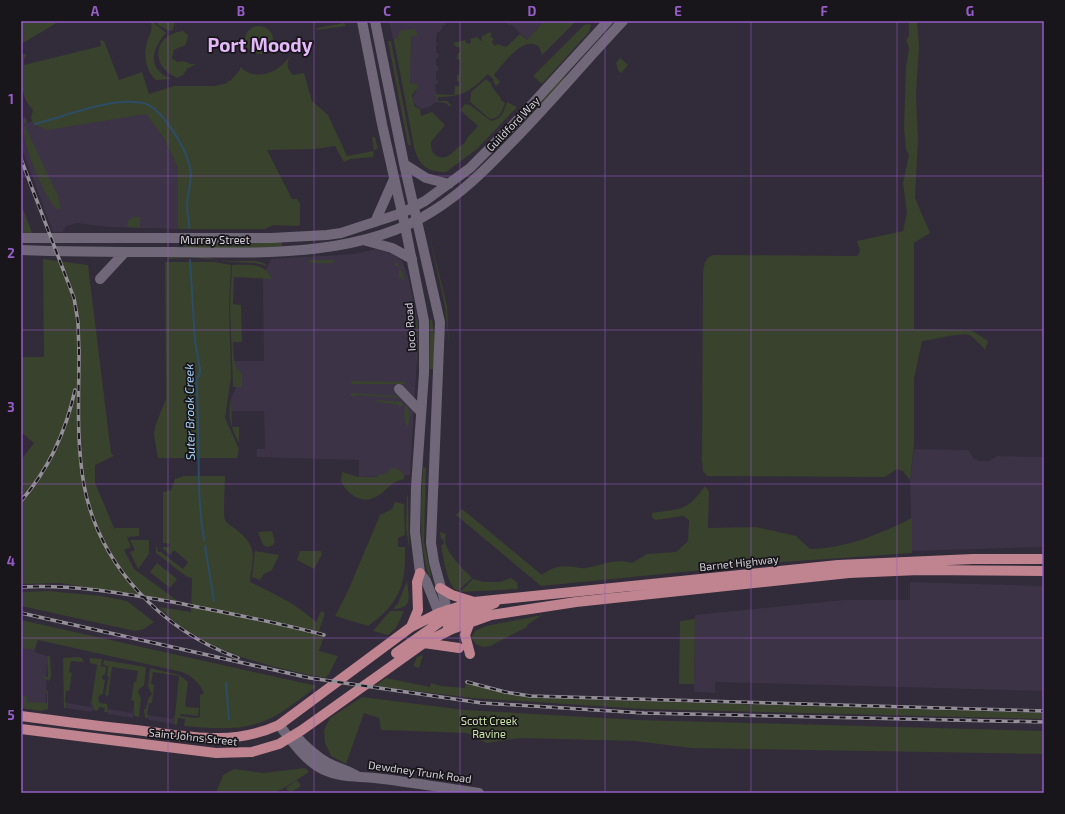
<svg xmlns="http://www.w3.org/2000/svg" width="1065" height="814" font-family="'Exo 2',sans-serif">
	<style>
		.built { fill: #3c3346 }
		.green { fill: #39422d }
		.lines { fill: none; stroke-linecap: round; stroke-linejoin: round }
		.stream { stroke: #2d4c66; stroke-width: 2 }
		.secondary { stroke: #706878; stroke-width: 10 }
		.primary { stroke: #bf848f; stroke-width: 10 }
		.rail-casing { stroke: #958f9a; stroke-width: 3.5 }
		.rail { stroke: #18151b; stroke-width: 2; stroke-dasharray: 6; stroke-linecap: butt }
		.grid { fill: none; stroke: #965dc7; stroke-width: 1; stroke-opacity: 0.55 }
		.labels { text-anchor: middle; stroke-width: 3.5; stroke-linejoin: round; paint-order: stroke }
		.street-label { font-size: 11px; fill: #d4d0d9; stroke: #18151b }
		.park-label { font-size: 11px; fill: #cbe6a7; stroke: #18151b }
		.water-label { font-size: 12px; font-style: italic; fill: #acd9fe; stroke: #18151b }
		.town-label { font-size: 19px; font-weight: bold; fill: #e4b9fa; stroke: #18151b }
		.neatline { fill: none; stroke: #965dc7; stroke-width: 1.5 }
		.grid-label { font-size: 13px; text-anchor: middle; font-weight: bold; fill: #965dc7 }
	</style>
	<rect width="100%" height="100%" fill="#322b39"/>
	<path class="built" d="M389 21H448L445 22 446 25H444L440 32H437L436 42 439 45H436V53L439 54 438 58H436V66H438V71H436V80H438V84H435L437 102 429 107 421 109 415 105 412 99 417 89 403 83Z
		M508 21H544L527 40 511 24 509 26 507 23Z
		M146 112 163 137 178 168V229L108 227 77 223 66 226 63 232H53L21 146V129L23 118 25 117 28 123 32 121 33 124Z
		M376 249 393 254 402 261 408 276 418 322V343L410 475 359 477V460L257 457V449H265L264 411H231V399L242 374 236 368 234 361H264L263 277 271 259 354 254Z
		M914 449 968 450 974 459 981 461H989L997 456 1044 457V547L912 551 910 480Z
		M910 582 1044 586V691L715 682V693L694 692 695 615 844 600H910Z
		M21 649H35L34 652 47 656 46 708 44 710 21 708Z
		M67 703 91 707V704H93L92 712 66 708Z
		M108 709 132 713 133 709H134L133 718 107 714Z
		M149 715 173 719 175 715 174 724 148 720Z"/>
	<path class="green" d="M21 21H63L58 22 23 43 21 42Z
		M156 21H175L173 30 169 31 158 25Z
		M544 21H576L542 55 539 47C524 34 503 64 494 75L500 82 496 86 493 81 494 80 488 74C471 91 462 97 438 97V101H447L451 105 450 107 446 103 437 102 435 94 454 95 455 86H459V82L457 81V75H459L460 60 457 59 458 53H460V47H456L453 43 465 40 466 43 469 44 471 42 470 39 477 37 481 41 482 36 490 32 492 34 490 36 494 39 492 42 495 46 497 44 506 47 520 34 527 40Z
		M906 21H917L919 46 916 95 918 139 915 198 930 233 914 243V329L971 330 988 341 985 350C981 345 976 340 971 336 963 331 934 340 922 341L914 379V444L910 480 903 471 897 469 885 477 707 476 703 471 702 460 703 274C704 266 704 258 713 255L857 256 860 251 857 241 903 231 907 213 903 183 909 155 906 149 904 128 906 68 909 48 906 40 909 36V23Z
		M151 23H154L166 33C151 49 147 71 172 79L156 80C146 72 143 55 147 42 149 35 153 32 151 23Z
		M344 23 346 26 316 30 317 28Z
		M588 24 591 25 589 32 542 84 533 76 584 25Z
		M245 40a14 14 0 1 1 28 0a14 14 0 1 1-28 0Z
		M415 29 418 36H411L410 83 417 84V89L412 95 414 106 420 109 421 116 432 112 445 125 431 142C431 147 431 153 437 156 449 162 455 147 464 144L468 137 478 126 460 110 465 104 470 105 491 121C502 119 503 113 507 102L517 107 477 149 446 172C427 172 419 166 414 147L394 40 399 35V31Z
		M183 31 188 35C186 50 184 44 174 50L172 58 177 62 183 61 191 64H196L187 69 183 75 177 78C149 66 154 34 183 31Z
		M100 40 104 41 119 80 142 72 149 94 174 86H214L228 83 227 81H230L240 70V67C257 82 278 73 290 56 286 63 287 70 293 75L304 73 312 101 328 115 347 156 374 151 372 137H375L378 149 374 150 373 157 350 159 344 162 335 146 315 149 267 150 292 199H297L300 204V225L297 226 273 225 265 229H178V168L163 137 146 114 47 130 33 124 31 118 33 110C19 96 21 76 21 57L23 54H27L24 59V65L101 46Z
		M388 41H391L411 145H408Z
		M620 58 628 65 621 73 618 70 616 63Z
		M563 74 565 76 564 80 493 153Z
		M486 79 492 84 491 86 501 98 500 99 505 103C502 112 500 119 490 119L470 102 471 92Z
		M25 117 27 122 24 124 58 196 61 209H56C44 197 16 132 25 117Z
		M21 204 33 235H21Z
		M131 217H140V228L127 227 128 220H131Z
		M428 229 447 306 449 346 445 306Z
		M282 241V246L260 248H185L183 246 185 242Z
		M168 257C190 257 210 259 231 261 243 262 258 258 268 266L255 263 231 262 203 257 168 259Z
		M43 259 88 265 111 453 114 456 95 465V483L115 530V528H139V536L127 537 131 547 124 550 134 569 178 601 60 583 21 584V460L34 443 21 432V357H44Z
		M309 260H333V263H310Z
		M165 262H214L231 265 229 305 231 377 225 418 239 449 237 458H158L154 435 155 426 166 399Z
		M395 263H398L405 279 399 278V266H395Z
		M232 265C247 265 266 262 272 279L234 277 233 304 241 305 242 342H233C234 355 232 365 242 374V387H233L230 305Z
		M415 312 418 331 416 372 417 339Z
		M432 319 435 343 434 369H429L430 320Z
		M351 381 405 382V384H351Z
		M351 393 397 396 402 398 357 395V396H351Z
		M231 399 232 427H239V443C231 427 227 417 231 399Z
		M376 400 402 402V406L399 408V405L377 402Z
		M406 405 410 413 408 427C404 425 403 410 406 405Z
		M423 467 426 468 424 542 431 576 429 577C418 540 421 505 423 467Z
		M396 468 403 473 405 479C390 482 390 488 379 495 364 506 349 496 341 482L342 472 358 477H377L378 475 387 473 390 469Z
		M184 476H225C225 483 223 516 225 520 227 524 235 528 239 532 259 548 252 560 250 582 273 593 297 604 316 622L321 611 325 613 319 631 325 633 319 651 338 656 329 674 325 678C267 666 201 652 159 607L191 612 192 578 187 577 156 553V547H157L158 552H161L183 569 188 562 174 550 170 555 163 549V547H169L170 544 163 543V492L171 490 175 479Z
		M705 486 709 492 708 528 756 527 796 536 810 549C848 548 879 534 912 518V553L783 562 541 586 456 515 462 509 542 575C552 567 561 565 574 567 577 567 583 569 586 568 602 565 616 558 632 563L647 554 676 552 688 541 689 520 683 516 656 520 652 518V513C683 508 686 512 705 486Z
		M407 493 408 498 409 548 406 527Z
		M395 502 404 504 405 535 398 538V547H405C406 585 400 603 368 626L335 616 347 593 380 515 392 509Z
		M272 531 275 542 273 545 267 547 263 545 258 532Z
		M440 532 446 534C446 536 445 538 445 540 445 552 464 570 472 578L458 591C447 587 443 556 441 545L444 544 443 539H441Z
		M130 540H149V554L138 569 130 552 135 550Z
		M255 551 279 555 272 570 264 574 260 580 252 577Z
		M300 551H321L322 554 314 569 297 560Z
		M157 563 177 579 170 588 150 572Z
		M511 578 517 582 518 589 460 592 473 579 483 582H500Z
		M407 581C409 598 413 608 393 609L398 603Z
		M48 591 102 596 127 601 154 622 144 629 135 631 21 606V592Z
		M390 611H404L396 628 388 635 373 631Z
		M542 615 527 625V627L490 646 484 647 477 645 471 638 475 631 486 626Z
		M695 619 694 684H679L680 621Z
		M21 620 317 686C305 695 293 705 280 713 251 732 217 729 184 726L185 719 178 718 177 725 174 724 179 676 153 672 151 684 154 685 152 703H149L147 715H149L148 718H145L144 709H146L148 699 152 694 148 687 150 668 179 675 188 682 185 705 186 707 199 708 198 716 181 714 180 716 195 718 200 717V695L204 693C199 682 193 677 182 672L38 640 35 649H21Z
		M423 655 419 668 413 666 417 657Z
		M47 656H50L51 677 49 681 42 677H48Z
		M78 657 82 658 84 662 71 661 69 672 72 673 69 691H66L65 702 67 703 66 708H64L63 658Z
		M89 658 102 659 101 666 106 667 105 675H103L102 679 105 680 103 694 99 696 98 699 100 703 107 704 108 712H104L105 708 99 707 98 711 93 710V704H91L97 665 90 663Z
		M104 660 146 667 144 686 140 688 138 692 141 699 139 717 134 716V701L131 700 134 682H136L138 671 112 667 108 697 105 694 109 677 107 676 108 666 103 665Z
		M386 678 430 687 431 683 441 686 465 688 466 683 496 691 540 698 1044 713V719L645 709 472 698 375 686Z
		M45 690 48 691V709L41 711 21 708V696H27V702L47 703V692L43 691Z
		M362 697 465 710 639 720 1044 731V754L691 748 635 741 521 738 486 743 467 733 381 730 379 718 364 713 346 764 331 756 325 743 324 730 330 718Z
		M305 768 309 772 284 788 273 793H216L223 775 234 769 263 773Z
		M297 780 301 786 290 793 286 788Z"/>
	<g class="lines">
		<path class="stream" d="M35 124C66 116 111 97 142 103 162 106 186 149 190 167 193 180 187 194 187 207 187 214 190 221 189 228
			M190 260 195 341 200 370 199 376 196 379C201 433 195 487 204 540
			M205 546 214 601
			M226 683 229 719"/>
		<path class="secondary" d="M362 21 382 124 405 226 424 321V373L416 487 415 532 420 573 426 581 442 621
			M375 21 404 164 440 322 431 543 434 562 449 617
			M404 164 426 178 449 184
			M375 222 394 179
			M21 238H271L327 235 341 233 402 213 425 201 470 168 512 126 608 21
			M363 240 392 248 412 259
			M21 250C72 252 122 252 173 252 257 253 360 258 433 211 462 193 485 170 508 146 548 106 584 62 623 21
			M100 279 125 252
			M399 389 421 412
			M279 725C292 741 305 761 324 770 341 778 357 776 375 778 410 782 444 788 479 793
			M296 736C305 746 316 756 328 763 338 768 348 770 357 776"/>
		<path class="primary" d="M440 588 452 595 474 602
			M470 622 465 635 470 654
			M411 627 418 610 417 582 420 573
			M447 631 450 620 495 603
			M424 643 459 648
			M396 653 440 622 447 610
			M21 716C59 721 98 726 136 730 187 736 230 747 279 725L411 627 439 613 474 602 838 565 973 559H1044
			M21 729 216 753 252 752 279 744 302 730 424 643 452 629 491 615 576 602 849 573 919 570 1044 571"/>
		<g class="rail-casing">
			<path id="rail" d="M21 159 74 298 78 322 79 355
				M79 349C79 394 76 441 84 485 99 566 162 630 238 658
				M21 501C49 469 66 431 75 390
				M21 587C75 584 126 594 178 603 227 613 276 622 324 635
				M21 613 310 678 482 703 644 713 1044 722
				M467 682 505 692 530 696 1044 711"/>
		</g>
		<use href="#rail" class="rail"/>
	</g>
	<path class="grid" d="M168 21V793M314 21V793M460 21V793M605 21V793M751 21V793M897 21V793M21 176H1044M21 330H1044M21 484H1044M21 638H1044"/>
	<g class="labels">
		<g class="street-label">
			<text transform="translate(513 124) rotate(-46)" y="4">Guildford Way</text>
			<text x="215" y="244">Murray Street</text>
			<text transform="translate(410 327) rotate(-94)" y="4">Ioco Road</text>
			<text transform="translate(739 563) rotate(-6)" y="4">Barnet Highway</text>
			<text transform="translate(193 737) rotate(6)" y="4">Saint Johns Street</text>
			<text transform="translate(420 772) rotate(8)" y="4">Dewdney Trunk Road</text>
		</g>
		<g class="park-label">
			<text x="489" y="725">Scott Creek<tspan x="489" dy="13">Ravine</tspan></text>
		</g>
		<g class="water-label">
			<text transform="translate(190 412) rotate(-91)" y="4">Suter Brook Creek</text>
		</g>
		<g class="town-label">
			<text x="260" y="52">Port Moody</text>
		</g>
	</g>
	<rect width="1065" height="814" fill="none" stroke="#18151b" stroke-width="44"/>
	<rect x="22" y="22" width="1021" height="770" class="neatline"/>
	<g class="grid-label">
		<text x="95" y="16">A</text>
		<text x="241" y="16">B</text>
		<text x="387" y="16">C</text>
		<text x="532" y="16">D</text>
		<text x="678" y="16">E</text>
		<text x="824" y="16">F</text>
		<text x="970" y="16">G</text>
		<text x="11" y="104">1</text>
		<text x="11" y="258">2</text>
		<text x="11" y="412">3</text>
		<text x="11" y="566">4</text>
		<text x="11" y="720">5</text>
	</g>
</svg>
